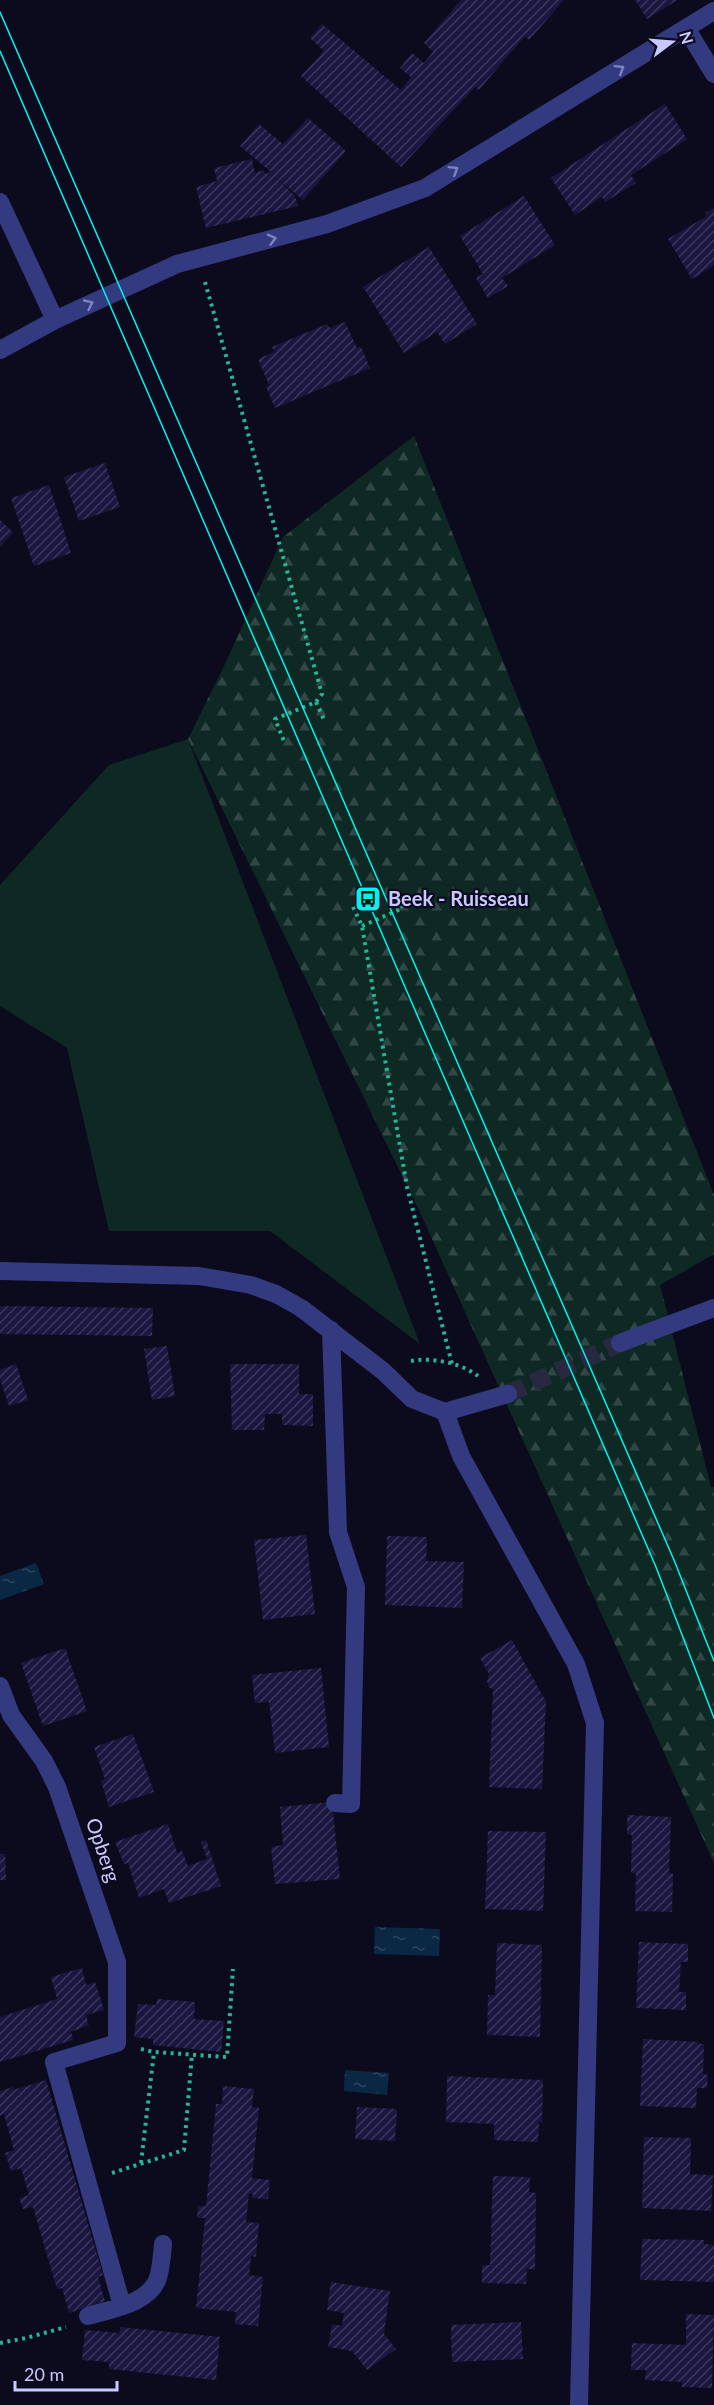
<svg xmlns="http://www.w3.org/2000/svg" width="714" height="2405" font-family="Lato,sans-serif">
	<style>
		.green { fill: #0e2924 }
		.forest { fill: url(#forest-firs) }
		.water { fill: url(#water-ripples) }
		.building { fill: url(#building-hatch) }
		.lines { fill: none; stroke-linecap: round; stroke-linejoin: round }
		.minor-tunnel { stroke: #282840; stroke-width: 18; stroke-dasharray: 18 9; stroke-linecap: butt }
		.path { stroke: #28b49a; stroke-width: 4; stroke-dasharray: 3 4.5; stroke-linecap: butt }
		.minor { stroke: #343a80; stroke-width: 18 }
		.tram { stroke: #00f4ee; stroke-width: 1.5 }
		.oneway { stroke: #7e82c0 }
		.labels { text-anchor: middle; stroke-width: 4.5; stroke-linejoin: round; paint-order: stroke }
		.poi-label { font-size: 20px; font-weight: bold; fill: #c9c9ff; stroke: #0c0b1e; text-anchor: start }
		.street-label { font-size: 20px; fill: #c9c9ff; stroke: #0c0b1e }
	</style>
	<defs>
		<pattern id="forest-firs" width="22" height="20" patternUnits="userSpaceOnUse" patternTransform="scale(1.5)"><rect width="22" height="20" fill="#0e2924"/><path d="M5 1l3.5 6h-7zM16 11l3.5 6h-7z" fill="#304745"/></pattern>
		<pattern id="water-ripples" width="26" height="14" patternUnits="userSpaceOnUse" patternTransform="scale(1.5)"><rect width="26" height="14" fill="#0a2844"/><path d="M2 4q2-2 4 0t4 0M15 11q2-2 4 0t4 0" fill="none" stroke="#2c4660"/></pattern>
		<pattern id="building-hatch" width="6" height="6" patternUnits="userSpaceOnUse" patternTransform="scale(1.5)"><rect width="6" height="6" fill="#1a1640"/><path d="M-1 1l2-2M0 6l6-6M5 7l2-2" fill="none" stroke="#3a375d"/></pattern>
	</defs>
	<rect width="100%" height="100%" fill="#0c0b1e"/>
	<path class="green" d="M188 739 420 1344 270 1231H109L67 1048 0 1006V885L109 765Z"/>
	<path class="forest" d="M414 436 714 1195V1254L660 1285 711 1487H714V1863L419 1210 188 739 226 662 283 537Z"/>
	<path class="water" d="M36 1563 44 1584 0 1600V1576Z
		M375 1927 440 1929 439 1956 374 1954Z
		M345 2070 389 2073 387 2095 344 2091Z"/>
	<path class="building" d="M461 0H564L529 40 525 36 479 90 475 87 401 167 301 76 324 51 310 38 322 24 401 90 411 77 400 68 412 53 424 63 433 52 424 43Z
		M635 0H677L647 19Z
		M665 104 687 139 631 175 636 183 605 202 602 197 575 215 551 178Z
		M308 118 346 151 303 200 275 177 295 196 298 206 206 228 196 187 217 181 214 168 252 159 255 173 264 170 265 174 271 172 240 146 259 124 283 144Z
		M524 196 555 245 502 278 508 286 488 298 476 278 483 274 460 236Z
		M714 208V265L692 279 668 239 707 216 705 213Z
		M429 247 477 324 445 344 437 332 404 353 363 287Z
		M345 322 357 348 361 347 370 368 275 408 266 387 269 385 258 359 274 352 272 347 315 329 327 324 330 328Z
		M105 463 120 507 79 521 64 477Z
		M49 485 71 553 34 566 11 498Z
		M0 520 13 532 0 547Z
		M0 1306 153 1308 152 1336 0 1334Z
		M167 1346 175 1396 152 1400 144 1349Z
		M16 1364 28 1400 9 1406 0 1379V1370Z
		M230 1364H299V1394H313V1426L282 1425V1414H265L264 1430H232Z
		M306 1535 315 1614 263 1620 254 1540Z
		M387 1536 427 1537 426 1561 464 1562 462 1608 385 1605Z
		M512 1640 546 1702 542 1789 489 1787 493 1689 490 1688 487 1682 489 1674 480 1658Z
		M65 1648 87 1711 43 1726 21 1663Z
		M321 1668 329 1747 275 1753 269 1702 255 1703 252 1675Z
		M133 1734 154 1792 109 1807 101 1781 105 1779 94 1747Z
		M332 1802 340 1879 275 1884 271 1847 283 1845 280 1807Z
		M627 1815 671 1817 669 1873 673 1874 672 1912 635 1911 636 1873H631L632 1835 627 1834Z
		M168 1824 177 1853 182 1851 188 1866 207 1859 201 1842 206 1840 221 1886 169 1903 164 1889 139 1898 128 1863 124 1864 115 1842Z
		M488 1831 546 1832 543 1911 485 1909Z
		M0 1854H5L6 1880H0Z
		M639 1942 688 1944V1962H681L679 1992H686V2010L636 2008Z
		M497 1943 542 1945 540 2037 487 2035 488 1995H495Z
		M82 1968 86 1985 95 1982 104 2010 86 2015 89 2025 71 2032 73 2040 0 2062V2017L57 1999 51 1977Z
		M157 1999 195 2002 194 2019 224 2021 221 2052 153 2045V2039L134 2037 138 2004 156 2005Z
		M643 2039 699 2042 698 2044H704L703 2074 708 2075 707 2088H697L696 2108 640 2106Z
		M447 2076 543 2080 542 2122H539L538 2142 494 2140V2124L446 2122Z
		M46 2080 103 2275 98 2277 105 2301 69 2313 62 2288 57 2289 33 2207 23 2209 19 2198 29 2195 21 2168 11 2171 5 2153 14 2150 4 2114 0 2116V2091L13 2087V2090Z
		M223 2086 254 2089 252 2107 259 2108 252 2178 270 2180 268 2199 252 2198 253 2194H249L246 2222 259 2223 256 2257 251 2256 249 2275 263 2277 258 2326 235 2324 236 2312 196 2308 205 2218H197L198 2206H206L216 2104H222Z
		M357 2107 397 2109 395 2141 355 2139Z
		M644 2137 691 2138 690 2174 713 2175 711 2211 642 2208Z
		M493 2176 530 2177 529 2192 536 2193 535 2269H527L526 2284 482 2283V2265H490Z
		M642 2239 704 2240V2244L714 2245V2282L640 2280Z
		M331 2282 390 2291 384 2334 396 2349 367 2370 352 2351 328 2347 332 2324 342 2326 344 2313 327 2310Z
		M686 2314 714 2315 712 2388 682 2387V2382L645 2380 646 2370H631L632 2343 686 2345Z
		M521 2322 523 2359 452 2362 451 2325Z
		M121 2327 220 2337 216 2380 109 2369V2362L82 2360 85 2330 119 2333Z"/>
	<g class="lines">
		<path class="minor-tunnel" d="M508 1394 620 1343"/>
		<path class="path" d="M205 282 322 694 316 702 275 719 284 741
			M316 702 325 722
			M353 907 362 926 407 1187 452 1364
			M362 926 403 908 395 890
			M411 1361C432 1357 461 1363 478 1376
			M141 2049 154 2052 227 2057 233 1969
			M141 2163 154 2052
			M112 2173 184 2150 192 2054
			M0 2343 26 2338 66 2327"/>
		<path class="minor" d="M686 28 714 74
			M0 202 55 320
			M0 350 55 320 177 264 327 224 425 188 714 11
			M0 1271 199 1276 251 1285 276 1294 301 1308 383 1371 412 1399 445 1412 508 1394
			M331 1330 338 1532 356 1587 351 1804 335 1803
			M620 1343 714 1308
			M445 1412 461 1456 576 1664 595 1723 579 2405
			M0 1686 11 1715 44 1761 57 1787 117 1962V2043L54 2062 122 2306
			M88 2316C111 2309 149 2304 158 2278 161 2268 162 2255 163 2244"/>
		<path class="tram" d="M0 12 674 1560 714 1661
			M0 51 656 1567 714 1718"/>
	</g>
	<defs><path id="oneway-chevron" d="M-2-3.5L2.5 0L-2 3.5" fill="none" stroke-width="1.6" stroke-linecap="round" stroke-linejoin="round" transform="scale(1.5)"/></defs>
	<g class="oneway">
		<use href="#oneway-chevron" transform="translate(620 69) rotate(-32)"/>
		<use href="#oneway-chevron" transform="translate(454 170) rotate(-32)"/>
		<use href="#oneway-chevron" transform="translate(272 239) rotate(-15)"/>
		<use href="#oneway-chevron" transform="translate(89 304) rotate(-25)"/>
	</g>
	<defs>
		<g id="bus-square" transform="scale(1.35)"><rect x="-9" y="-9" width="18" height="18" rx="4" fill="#00f4ee" stroke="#0c0b1e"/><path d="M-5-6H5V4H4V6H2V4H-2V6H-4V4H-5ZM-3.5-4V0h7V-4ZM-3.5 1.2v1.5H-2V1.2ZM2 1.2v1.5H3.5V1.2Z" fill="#111"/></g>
	</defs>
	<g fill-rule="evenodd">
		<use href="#bus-square" x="368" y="899"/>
	</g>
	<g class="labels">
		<g class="poi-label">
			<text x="388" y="906">Beek - Ruisseau</text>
		</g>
		<g class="street-label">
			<text transform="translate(103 1850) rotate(71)" y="7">Opberg</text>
		</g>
	</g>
	<g transform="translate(672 42) rotate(74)" stroke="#0c0b1e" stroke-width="4.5" paint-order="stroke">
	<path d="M0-4.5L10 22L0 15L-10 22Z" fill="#c9c9ff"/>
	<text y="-9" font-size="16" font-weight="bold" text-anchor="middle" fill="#c9c9ff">N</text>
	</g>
	<path d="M15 2381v9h102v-9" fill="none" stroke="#c9c9ff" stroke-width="3"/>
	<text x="24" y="2381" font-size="18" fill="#c9c9ff" stroke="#0c0b1e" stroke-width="4.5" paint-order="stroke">20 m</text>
</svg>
